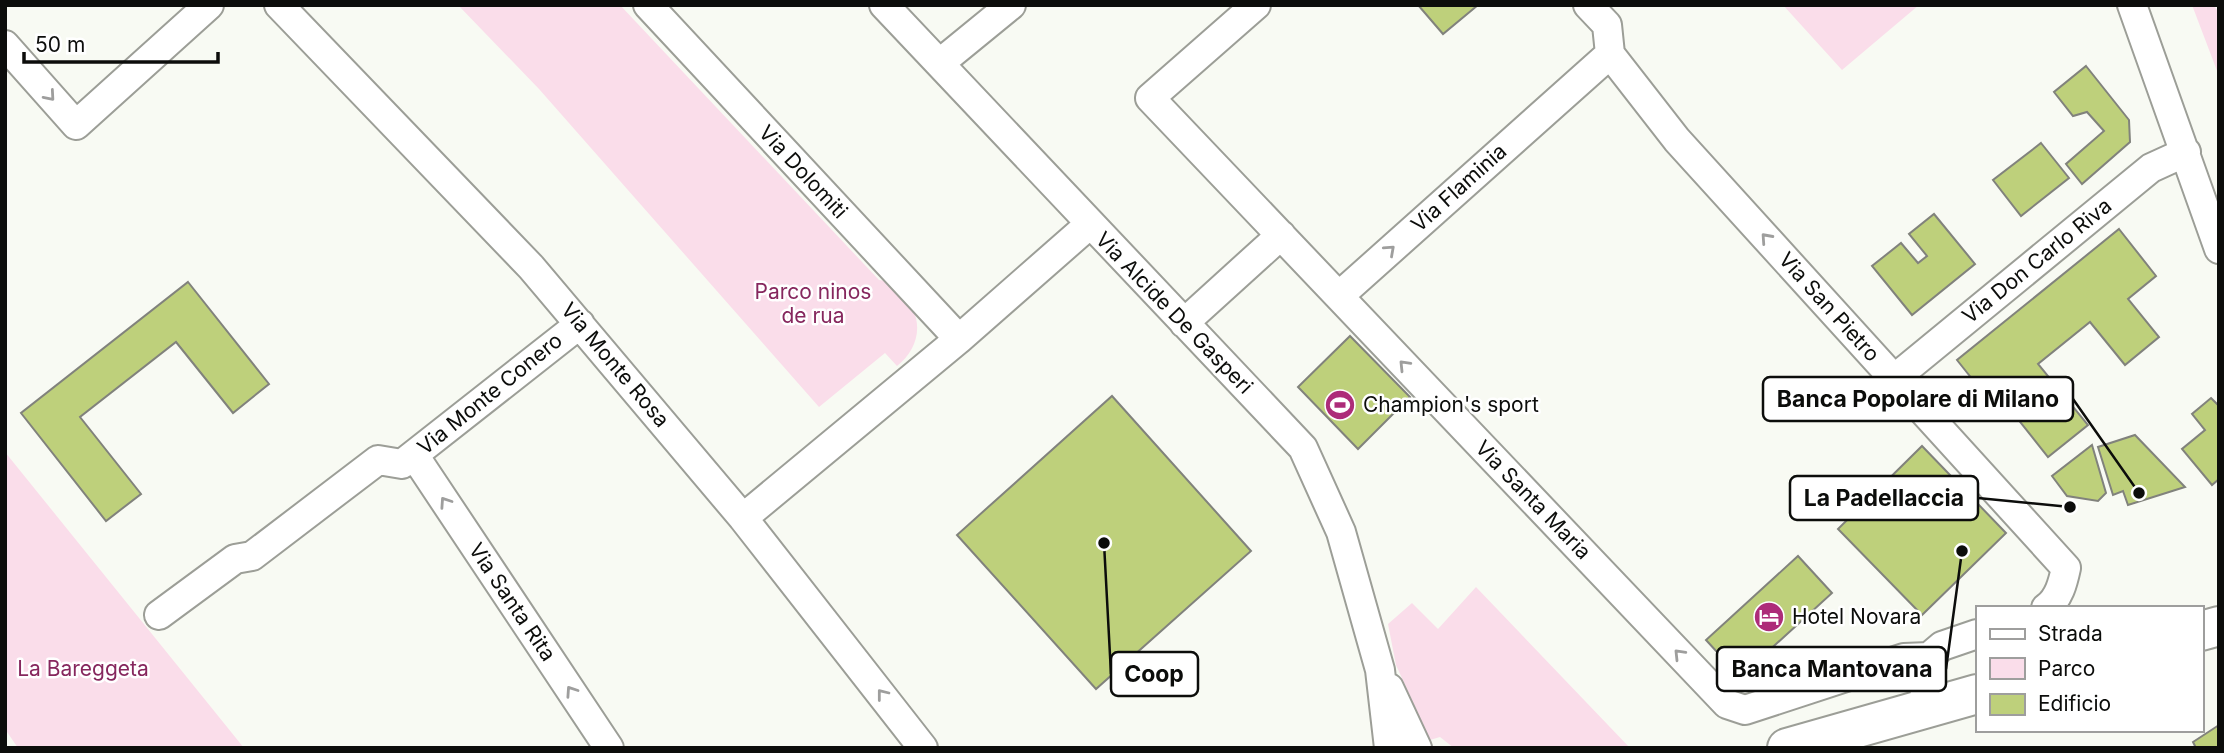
<svg xmlns="http://www.w3.org/2000/svg" width="2224" height="753" font-family="Inter,sans-serif">
	<style>
		.green { fill: #faddea }
		.building { fill: #bed07b; stroke: #81827c; stroke-width: 2 }
		.lines { fill: none; stroke-linecap: round; stroke-linejoin: round }
		.minor-casing { stroke: #9c9e97; stroke-width: 32 }
		.primary-casing { stroke: #9c9e97; stroke-width: 42 }
		.minor { stroke: #fff; stroke-width: 28 }
		.primary { stroke: #fff; stroke-width: 38 }
		.oneway { stroke: #9e9e9d }
		.labels { text-anchor: middle; stroke-width: 5; stroke-linejoin: round; paint-order: stroke }
		.street-label { font-size: 21px; fill: #0c0d0b; stroke: #fff }
		.park-label { font-size: 21px; fill: #86275e; stroke: #fff }
		.poi-label { font-size: 21px; fill: #0c0d0b; stroke: #fff; text-anchor: start }
		.leader { fill: none; stroke: #0c0d0b; stroke-width: 2.5 }
		.callout-dot { fill: #0c0d0b; stroke: #fff; stroke-width: 2.5 }
		.callout { fill: #fff; stroke: #0c0d0b; stroke-width: 2.5 }
		.callout-label { font-size: 23px; text-anchor: middle; font-weight: bold; fill: #0c0d0b }
	</style>
	<rect width="100%" height="100%" fill="#f8faf3"/>
	<path class="green" d="M458 5H620L879 280 887 281C895 289 909 300 913 310 923 331 914 353 897 366L885 353 819 407 539 89Z
		M1783 5H1919L1842 70Z
		M2192 5H2213L2219 12V76Z
		M5 452 244 748H18L5 729Z
		M1476 587 1630 748H1454L1440 737 1430 740 1396 665 1388 624 1412 603 1438 629Z"/>
	<path class="building" d="M1418 5H1478L1443 34Z
		M2086 66 2129 120 2130 142 2082 184 2066 164 2104 131 2087 112 2073 116 2054 92Z
		M2041 143 2069 178 2021 216 1993 180Z
		M1934 214 1975 264 1912 315 1872 266 1901 243 1918 263 1927 256 1909 234Z
		M2119 229 2156 276 2128 299 2159 337 2125 365 2090 322 2038 364 2088 425 2048 457 2001 398 1993 405 1957 360Z
		M188 282 269 384 233 413 176 342 80 417 141 494 106 521 21 413Z
		M1350 336 1410 397 1358 449 1298 387Z
		M1112 396 1251 551 1096 689 957 535Z
		M2211 398 2219 406V479L2212 485 2182 449 2205 430 2192 414Z
		M2135 435 2185 487 2128 505 2123 491 2113 495 2098 447Z
		M2092 445 2106 493 2098 501 2067 496 2052 476Z
		M1922 446 2006 533 1922 615 1838 529Z
		M1798 556 1832 593 1740 677 1706 640Z
		M2219 725V748H2196L2193 742Z"/>
	<g class="lines">
		<g class="minor-casing">
			<path id="minor" d="M279 5 531 267 743 518 923 748
				M648 5 959 339
				M884 5 1303 448 1341 532 1380 670 1389 748
				M1256 5 1150 98 1727 704 1745 710 1904 658 1929 657 1942 646 1977 634
				M1588 5 1607 25 1610 54
				M2132 5 2219 249
				M5 45 76 125 209 5
				M940 63 1011 5
				M1339 296 1610 54 1677 140 2066 568C2063 582 2059 599 2046 608
				M1184 323 1281 235
				M1894 379 2151 168 2186 152
				M414 455 609 748
				M743 518 959 339 1090 224
				M159 615 235 559 252 556 378 460 402 464 580 324
				M1929 657 1922 682 1930 707
				M1389 688 1417 748"/>
		</g>
		<g class="primary-casing">
			<path id="primary" d="M2201 631 2219 626
				M1787 748 1977 694"/>
		</g>
		<use href="#minor" class="minor"/>
		<use href="#primary" class="primary"/>
	</g>
	<defs><path id="oneway-chevron" d="M-2-3.5L2.5 0L-2 3.5" fill="none" stroke-width="1.6" stroke-linecap="round" stroke-linejoin="round" transform="scale(1.75)"/></defs>
	<g class="oneway">
		<use href="#oneway-chevron" transform="translate(50 96) rotate(49)"/>
		<use href="#oneway-chevron" transform="translate(1766 238) rotate(-132)"/>
		<use href="#oneway-chevron" transform="translate(1390 250) rotate(-42)"/>
		<use href="#oneway-chevron" transform="translate(1404 365) rotate(-134)"/>
		<use href="#oneway-chevron" transform="translate(445 502) rotate(-124)"/>
		<use href="#oneway-chevron" transform="translate(1679 654) rotate(-134)"/>
		<use href="#oneway-chevron" transform="translate(571 691) rotate(-124)"/>
		<use href="#oneway-chevron" transform="translate(882 694) rotate(-128)"/>
	</g>
	<defs>
		<g id="stadium-disc" transform="scale(1.575)"><circle r="9.5" fill="#ad2c79" stroke="#fff"/><path d="M0-5a6.5 5 0 1 0 0 10a6.5 5 0 1 0 0-10ZM-3.5-1.8h7v3.6h-7Z" fill="#fff"/></g>
		<g id="hotel-disc" transform="scale(1.575)"><circle r="9.5" fill="#ad2c79" stroke="#fff"/><path d="M-6-4.5h1.5V1H6V5H4.5V3h-9V5H-6ZM-4 0a1.8 1.8 0 1 1 3.6 0ZM.5 0V-2.5h3Q6-2.5 6 0Z" fill="#fff"/></g>
	</defs>
	<g fill-rule="evenodd">
		<use href="#stadium-disc" x="1340" y="405"/>
		<use href="#hotel-disc" x="1769" y="617"/>
	</g>
	<g class="labels">
		<g class="street-label">
			<text transform="translate(803 172) rotate(47)" y="7">Via Dolomiti</text>
			<text transform="translate(1459 188) rotate(-42)" y="7">Via Flaminia</text>
			<text transform="translate(2037 261) rotate(-39)" y="7">Via Don Carlo Riva</text>
			<text transform="translate(1829 307) rotate(48)" y="7">Via San Pietro</text>
			<text transform="translate(1174 313) rotate(46)" y="7">Via Alcide De Gasperi</text>
			<text transform="translate(615 365) rotate(50)" y="7">Via Monte Rosa</text>
			<text transform="translate(490 394) rotate(-39)" y="7">Via Monte Conero</text>
			<text transform="translate(1533 500) rotate(46)" y="7">Via Santa Maria</text>
			<text transform="translate(512 602) rotate(56)" y="7">Via Santa Rita</text>
		</g>
		<g class="park-label">
			<text x="813" y="299">Parco ninos<tspan x="813" dy="24">de rua</tspan></text>
			<text x="83" y="676">La Bareggeta</text>
		</g>
		<g class="poi-label">
			<text x="1363" y="412">Champion's sport</text>
			<text x="1792" y="624">Hotel Novara</text>
		</g>
	</g>
	<path class="leader" d="M2139 493L2073 399M2070 507L1978 498M1962 551L1946 669M1104 543L1111 674"/>
	<g class="callout-dot">
		<circle cx="2139" cy="493" r="7"/>
		<circle cx="2070" cy="507" r="7"/>
		<circle cx="1962" cy="551" r="7"/>
		<circle cx="1104" cy="543" r="7"/>
	</g>
	<g class="callout">
		<rect x="1763" y="377" width="310" height="44" rx="7"/>
		<rect x="1790" y="476" width="188" height="44" rx="7"/>
		<rect x="1717" y="647" width="229" height="44" rx="7"/>
		<rect x="1111" y="652" width="87" height="44" rx="7"/>
	</g>
	<g class="callout-label">
		<text x="1918" y="407">Banca Popolare di Milano</text>
		<text x="1884" y="506">La Padellaccia</text>
		<text x="1832" y="677">Banca Mantovana</text>
		<text x="1154" y="682">Coop</text>
	</g>
	<rect width="2224" height="753" fill="none" stroke="#0c0d0b" stroke-width="14"/>
	<rect x="1976" y="606" width="228" height="126" fill="#ffffff" stroke="#9e9e9d" stroke-width="2"/>
	<rect x="1990" y="629" width="35" height="10" fill="#ffffff" stroke="#9e9e9d" stroke-width="2"/>
	<text x="2038" y="641" font-size="21" fill="#0c0d0b">Strada</text>
	<rect x="1990" y="658" width="35" height="21" fill="#faddea" stroke="#9e9e9d" stroke-width="2"/>
	<text x="2038" y="676" font-size="21" fill="#0c0d0b">Parco</text>
	<rect x="1990" y="694" width="35" height="21" fill="#bed07b" stroke="#9e9e9d" stroke-width="2"/>
	<text x="2038" y="711" font-size="21" fill="#0c0d0b">Edificio</text>
	<path d="M24 52v10h194v-10" fill="none" stroke="#0c0d0b" stroke-width="3.5"/>
	<text x="35" y="52" font-size="21" fill="#0c0d0b" stroke="#ffffff" stroke-width="5" paint-order="stroke">50 m</text>
</svg>
